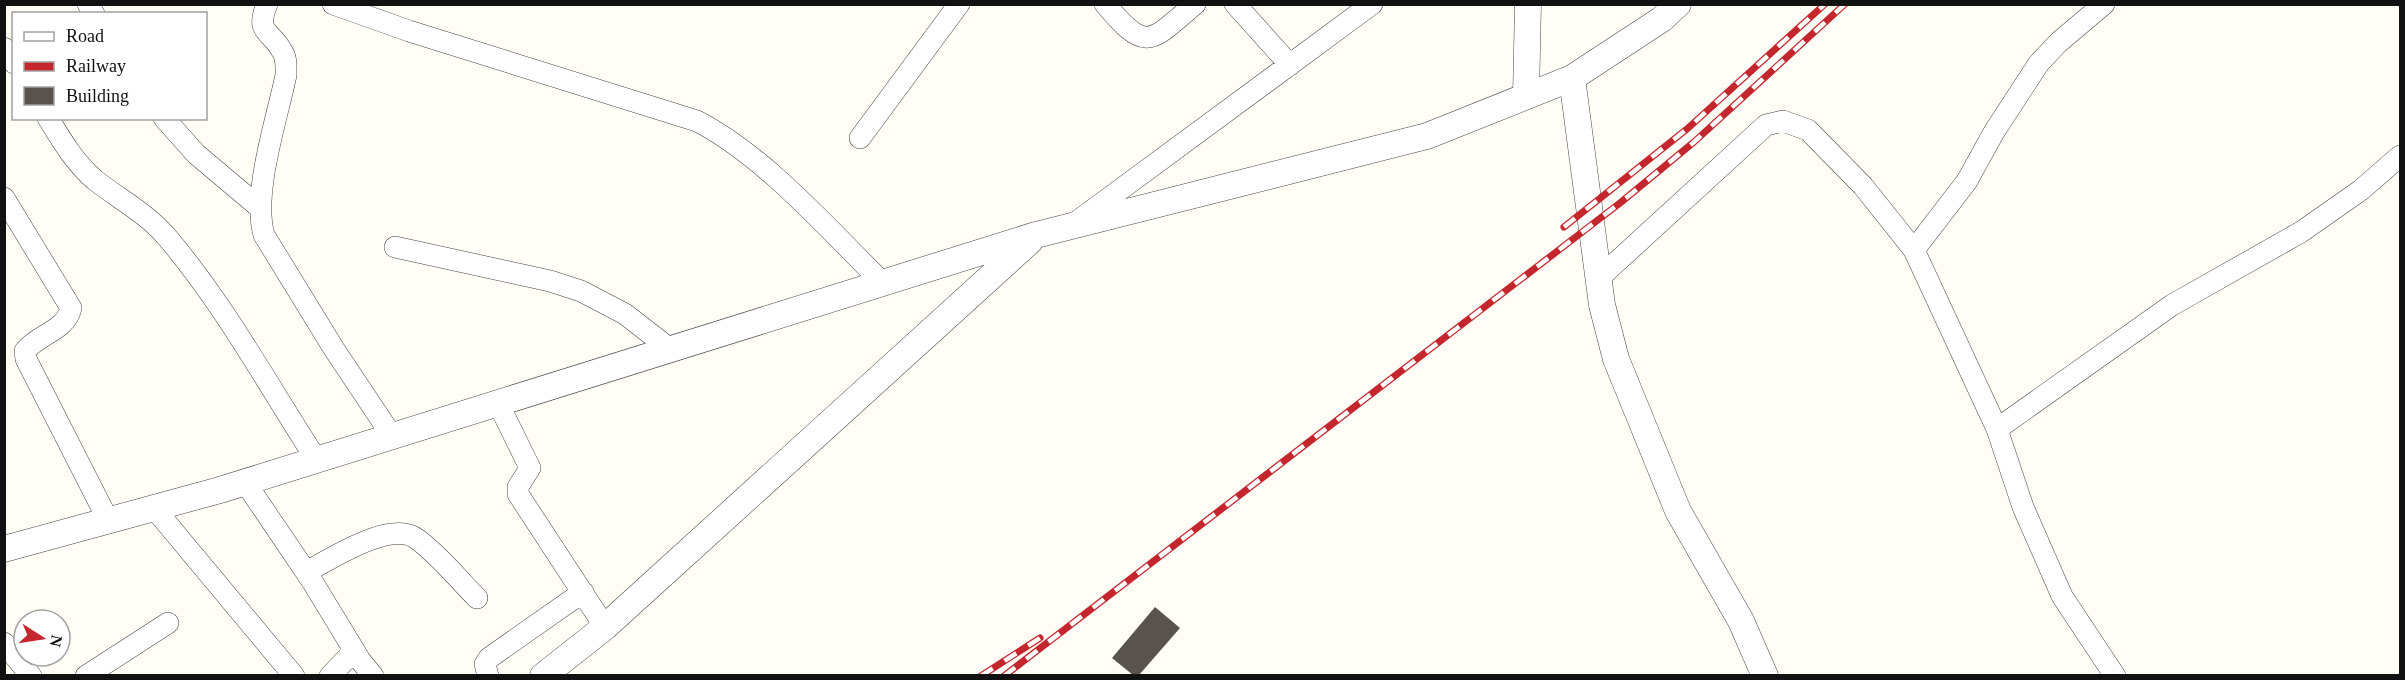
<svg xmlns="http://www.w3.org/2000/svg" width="2405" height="680" font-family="'Times New Roman',serif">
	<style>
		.building { fill: #5a524d }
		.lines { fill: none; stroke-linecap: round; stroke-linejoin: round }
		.minor-casing { stroke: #444; stroke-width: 22 }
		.tertiary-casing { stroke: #444; stroke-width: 27 }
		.minor { stroke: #fff; stroke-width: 21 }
		.tertiary { stroke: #fff; stroke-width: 26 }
		.rail-casing { stroke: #c4262e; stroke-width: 7 }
		.rail { stroke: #fff; stroke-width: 4.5; stroke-dasharray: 14; stroke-linecap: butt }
	</style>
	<rect width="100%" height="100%" fill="#fffdf5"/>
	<path class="building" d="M1155 607 1180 628 1139 675H1133L1112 658Z"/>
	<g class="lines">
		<g class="minor-casing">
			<path id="minor" d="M88 4 94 14
				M267 4C255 34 270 29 282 51 287 58 286 67 286 75 277 119 252 193 264 235L334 349 392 436
				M333 4 409 31 697 121C765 156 829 230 883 283
				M1105 4C1147 54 1150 42 1195 4
				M1235 4 1290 65
				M4 48 14 63
				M48 118C62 141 75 163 95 180 119 199 146 213 166 236 224 304 268 385 316 459
				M164 118 196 154 259 207
				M860 138 959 4
				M4 198 71 308C66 331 38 334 25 351L26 359 108 520
				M1075 223 1372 4
				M395 247 550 281 581 291 625 314 670 349
				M1914 250 1967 181 1994 132 2039 63 2059 42 2104 4
				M1598 279 1766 125 1783 121 1808 130 1863 186 1914 250 1997 429 2023 507 2062 596 2115 676
				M498 403 530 468 518 487V494L605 627
				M1997 429 2172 305 2301 232 2361 190 2400 156
				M245 482 312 581 360 660 373 676
				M154 508 294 676
				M306 572C331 559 391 519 417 539 439 555 458 579 477 598
				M4 643 31 676
				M86 676 168 623
				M330 676 354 651
				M488 676 485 664 489 658 583 592"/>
		</g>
		<g class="tertiary-casing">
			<path id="tertiary" d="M1572 78 1602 305 1616 359 1678 511 1741 621 1765 676
				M1526 96 1528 4
				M4 549 220 490 1036 235 1427 136 1572 78 1662 19 1678 4
				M543 676 605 627 1030 241"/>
		</g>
		<use href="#minor" class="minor"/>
		<use href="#tertiary" class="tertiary"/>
		<g class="rail-casing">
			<path id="rail" d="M1564 227 1687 129 1825 4
				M981 676 1040 638
				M1004 676 1620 203 1694 142 1845 4"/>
		</g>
		<use href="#rail" class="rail"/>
	</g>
	<rect width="2405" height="680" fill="none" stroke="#111111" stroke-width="12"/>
	<rect x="12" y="12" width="195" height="108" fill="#ffffff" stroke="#a0a0a0" stroke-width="1.5"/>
	<rect x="24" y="32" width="30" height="9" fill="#ffffff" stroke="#a0a0a0" stroke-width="1.5"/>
	<text x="66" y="42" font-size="18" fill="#111111">Road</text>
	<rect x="24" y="62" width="30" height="9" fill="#c4262e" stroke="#a0a0a0" stroke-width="1.5"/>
	<text x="66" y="72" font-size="18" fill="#111111">Railway</text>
	<rect x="24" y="87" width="30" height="18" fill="#5a524d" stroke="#a0a0a0" stroke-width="1.5"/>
	<text x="66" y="102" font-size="18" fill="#111111">Building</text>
	<g transform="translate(42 638) rotate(102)"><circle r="28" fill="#ffffff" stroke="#a0a0a0" stroke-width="1.5"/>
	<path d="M0-4.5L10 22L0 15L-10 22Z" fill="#c4262e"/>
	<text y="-9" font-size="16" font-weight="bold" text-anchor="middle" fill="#111111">N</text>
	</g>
</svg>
